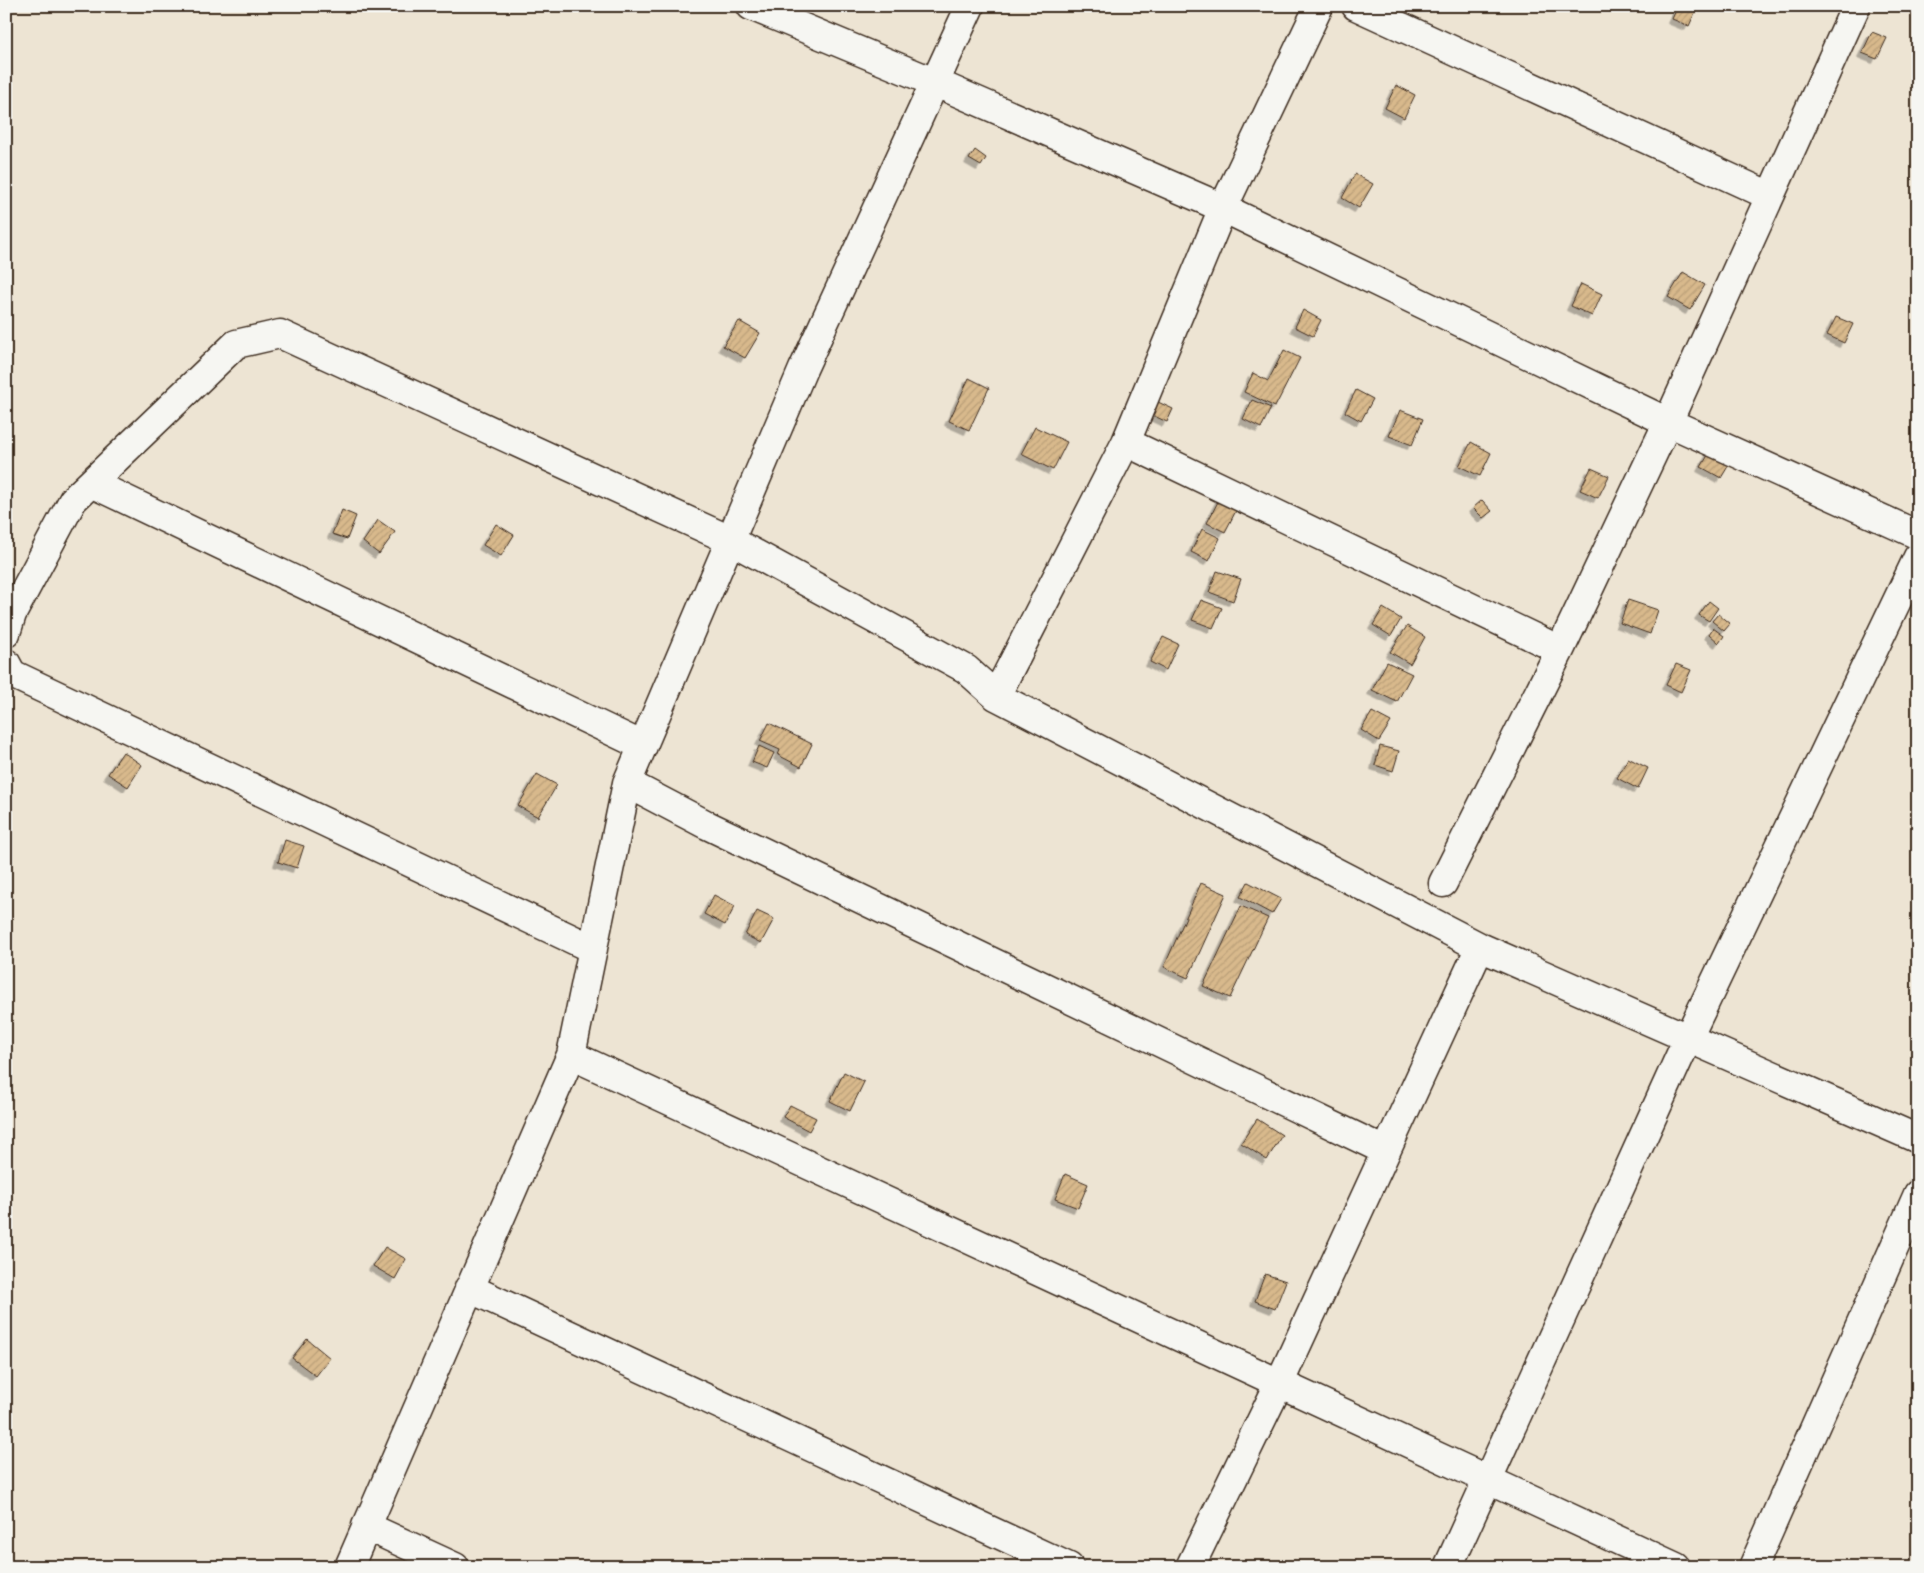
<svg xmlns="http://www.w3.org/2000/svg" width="1924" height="1573" font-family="'Patrick Hand',sans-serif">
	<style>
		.building { fill: url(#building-hatch); stroke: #3b2a1e; filter: url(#shadow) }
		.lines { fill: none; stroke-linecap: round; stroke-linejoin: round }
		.minor-casing { stroke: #3b2a1e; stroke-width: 31 }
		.minor { stroke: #f6f6f2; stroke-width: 28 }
	</style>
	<defs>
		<pattern id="building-hatch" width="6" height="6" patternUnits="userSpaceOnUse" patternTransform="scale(1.25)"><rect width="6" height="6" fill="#d8b98c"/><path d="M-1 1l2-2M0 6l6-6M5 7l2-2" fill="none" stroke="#ba9f78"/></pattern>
		<filter id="shadow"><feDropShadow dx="-4.5" dy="4.5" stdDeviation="0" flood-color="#0004"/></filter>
	</defs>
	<rect width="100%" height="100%" fill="#ede4d3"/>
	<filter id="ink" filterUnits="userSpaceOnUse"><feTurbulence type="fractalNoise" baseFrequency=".02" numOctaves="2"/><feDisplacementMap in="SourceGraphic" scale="10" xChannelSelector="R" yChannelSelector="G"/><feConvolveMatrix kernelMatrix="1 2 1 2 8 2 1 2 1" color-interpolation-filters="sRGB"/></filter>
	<g filter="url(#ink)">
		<path class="building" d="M1678 6H1698L1689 26 1672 19Z
			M1872 32 1887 38 1877 59 1862 53Z
			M1396 85 1415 95 1404 118 1385 108Z
			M975 150 986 158 981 166 969 159Z
			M1355 174 1373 184 1359 208 1342 198Z
			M1683 272 1705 285 1690 310 1668 297Z
			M1581 284 1602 294 1592 316 1571 306Z
			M1303 310 1321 320 1313 336 1295 327Z
			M1836 317 1853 324 1844 343 1827 335Z
			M739 321 760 333 745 358 723 346Z
			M1284 350 1300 358 1275 407 1244 392 1253 373 1268 381Z
			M969 378 989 388 969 430 949 421Z
			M1356 390 1373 399 1361 421 1345 412Z
			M1252 400 1271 408 1261 428 1243 419Z
			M1158 402 1173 409 1167 422 1152 415Z
			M1400 410 1423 419 1412 445 1389 436Z
			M1035 427 1067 442 1053 470 1021 454Z
			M1471 442 1491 453 1480 476 1459 466Z
			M1713 447 1733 458 1721 478 1701 467Z
			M1591 468 1609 476 1598 498 1580 490Z
			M1221 496 1239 505 1225 532 1207 523Z
			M1482 500 1492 511 1483 518 1473 508Z
			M342 510 356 516 347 539 332 534Z
			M378 520 395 532 379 554 363 542Z
			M496 524 514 535 501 556 483 545Z
			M1202 529 1220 538 1209 561 1191 552Z
			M1217 571 1241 579 1233 601 1209 592Z
			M1201 600 1222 608 1213 628 1192 620Z
			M1628 600 1658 610 1650 634 1620 623Z
			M1709 601 1718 608 1709 621 1699 615Z
			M1383 608 1401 619 1391 636 1373 625Z
			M1718 614 1730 624 1724 631 1712 621Z
			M1407 626 1425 637 1410 664 1390 652Z
			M1713 628 1724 636 1719 643 1709 634Z
			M1163 637 1178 644 1166 670 1150 662Z
			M1387 662 1412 674 1397 702 1372 690Z
			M1676 664 1691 670 1681 692 1666 685Z
			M1372 712 1391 722 1379 741 1361 730Z
			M769 723 812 744 801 767 778 755 780 750 760 741Z
			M759 746 774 753 767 768 752 762Z
			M1380 746 1399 751 1393 771 1375 765Z
			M123 752 142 765 128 787 108 774Z
			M1628 758 1648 768 1638 789 1617 778Z
			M537 774 557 785 538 817 518 806Z
			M285 840 304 846 297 868 278 862Z
			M1248 882 1281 899 1272 914 1240 897Z
			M1201 883 1226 894 1188 978 1164 967Z
			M714 895 735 906 725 925 704 914Z
			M1241 906 1268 918 1230 998 1203 986Z
			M757 911 774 919 761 943 745 935Z
			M844 1072 864 1082 850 1111 830 1101Z
			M790 1105 816 1118 809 1131 783 1117Z
			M1257 1119 1282 1135 1267 1160 1241 1143Z
			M1065 1174 1088 1184 1078 1208 1055 1199Z
			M385 1247 406 1259 395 1279 373 1266Z
			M1265 1274 1286 1281 1275 1309 1255 1301Z
			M307 1339 330 1358 316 1376 292 1358Z"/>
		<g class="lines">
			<g class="minor-casing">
				<path id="minor" d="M751 6 936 83 1223 208 1668 422 1918 535
					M1356 6 1770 196
					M1126 442 1560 650
					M91 483 643 746
					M6 633 12 614 73 500 236 344 280 334 730 540 966 669 996 696 1480 947 1918 1139
					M6 663 12 674 593 949
					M996 696 1126 442 1223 208 1319 6
					M627 783 707 825 1386 1151
					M1443 883 1560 650 1668 422 1856 6
					M571 1055 1676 1567
					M469 1288 1069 1567
					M366 1526 455 1567
					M349 1567 571 1055 627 783 803 369 970 6
					M1190 1567 1279 1384 1480 947
					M1448 1567 1689 1036 1918 557
					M1753 1567 1918 1194"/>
			</g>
			<use href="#minor" class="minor"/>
		</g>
	</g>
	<rect width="1924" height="1573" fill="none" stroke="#f6f6f2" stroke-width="25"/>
	<rect x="12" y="12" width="1899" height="1548" fill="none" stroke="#3b2a1e" stroke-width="2" filter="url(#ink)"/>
</svg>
